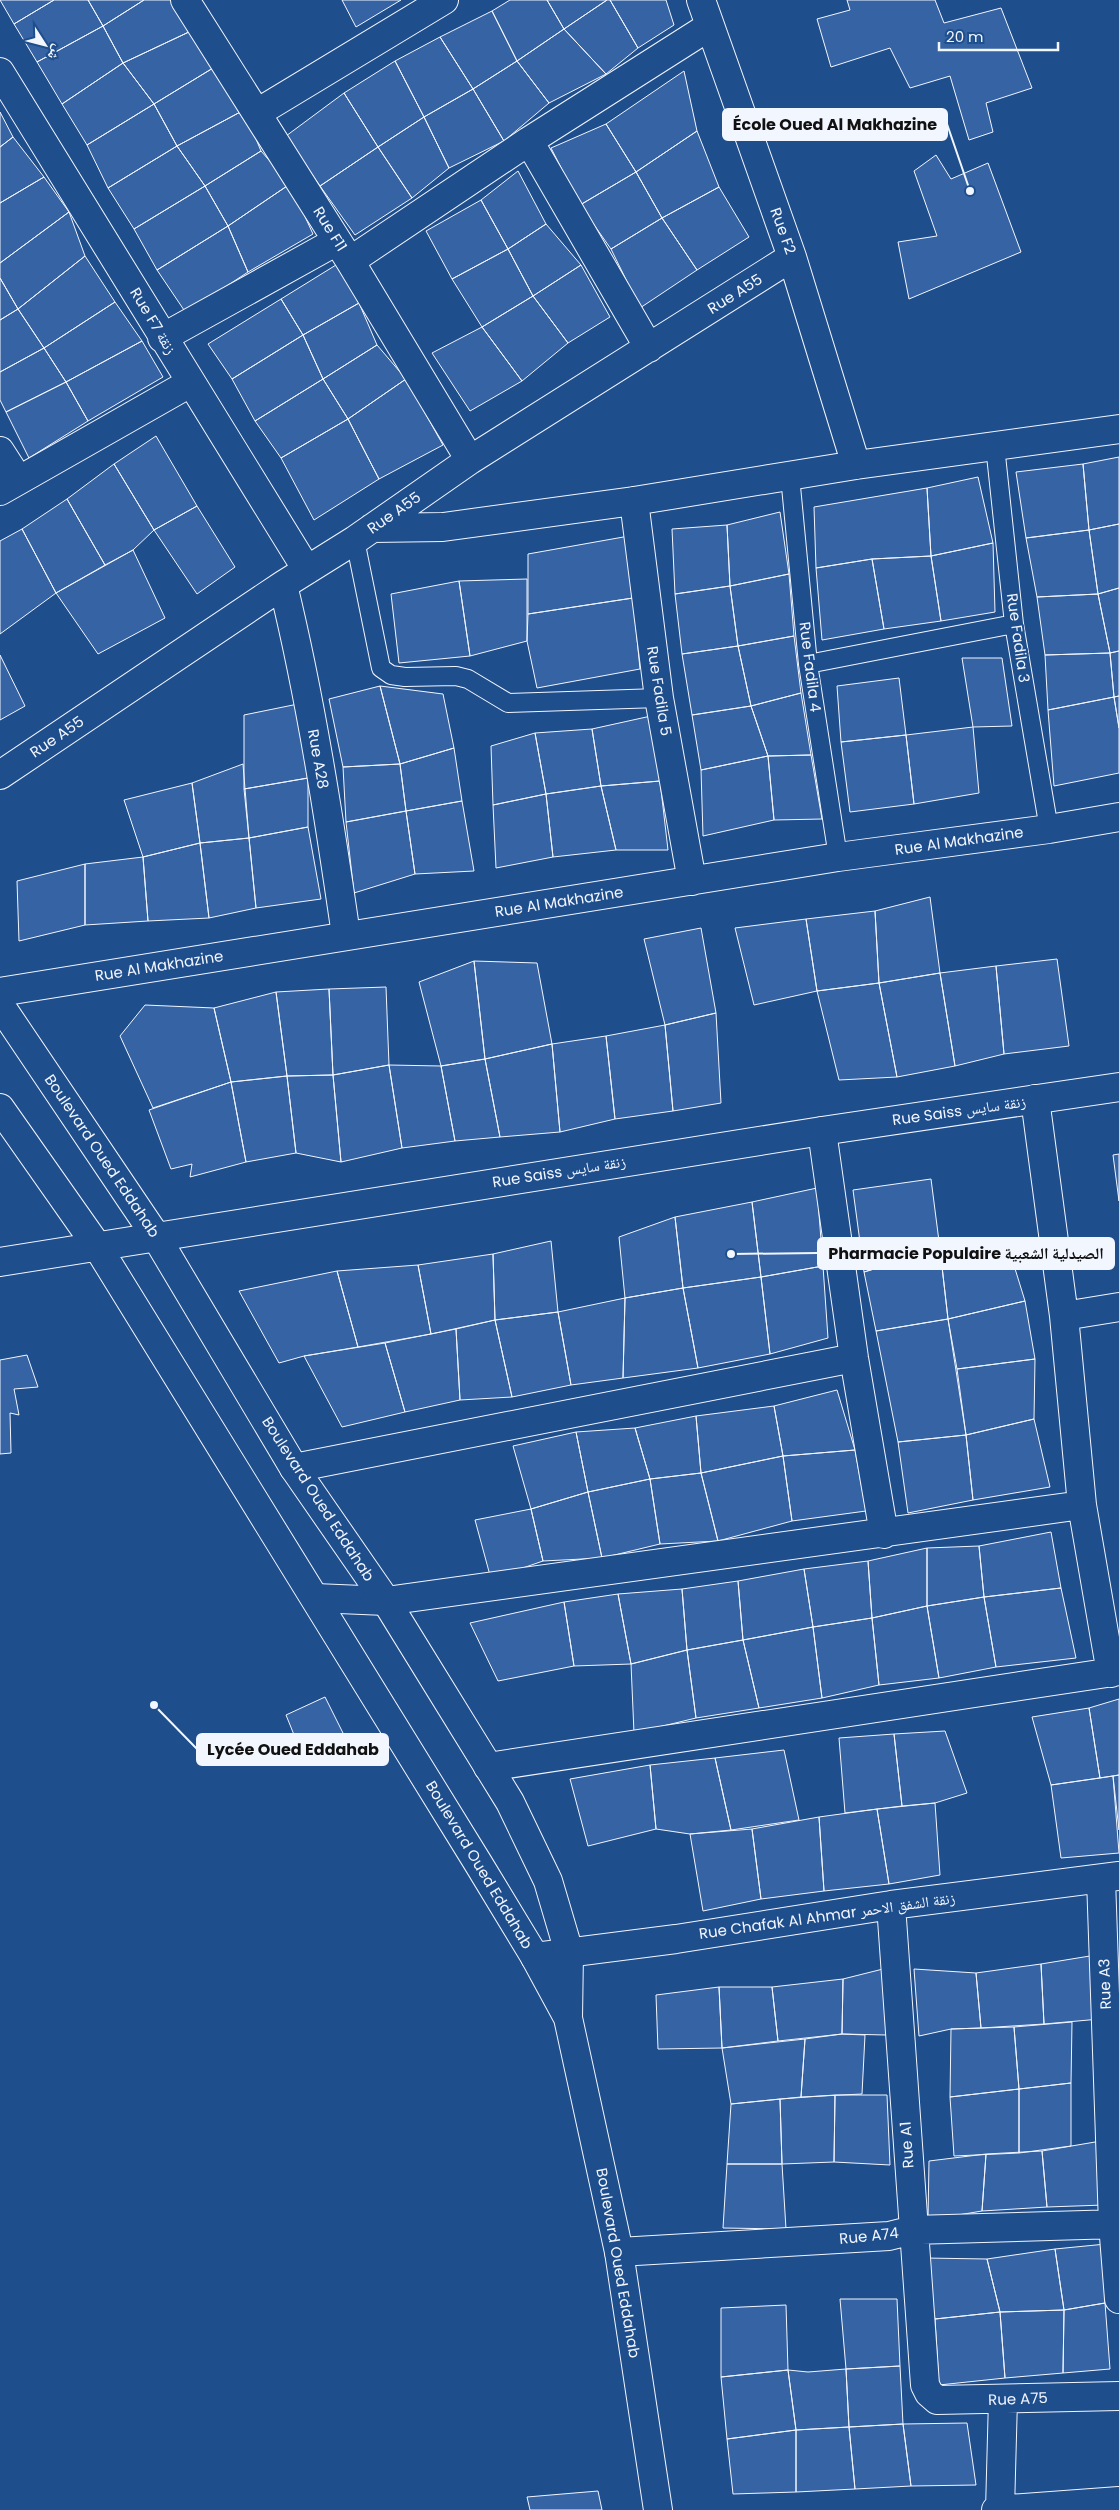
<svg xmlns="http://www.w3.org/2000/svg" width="1119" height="2510" font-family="Poppins,'Noto Naskh Arabic',sans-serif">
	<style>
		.building { fill: #3563a3; stroke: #f2f6ff }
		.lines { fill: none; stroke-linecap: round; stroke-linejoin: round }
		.lane-casing { stroke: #f2f6ff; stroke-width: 20 }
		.street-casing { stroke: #f2f6ff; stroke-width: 30 }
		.secondary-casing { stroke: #f2f6ff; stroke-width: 30 }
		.lane { stroke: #1f4e8c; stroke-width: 18 }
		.street { stroke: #1f4e8c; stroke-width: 28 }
		.secondary { stroke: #1f4e8c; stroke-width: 28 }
		.labels { text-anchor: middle; stroke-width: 4; stroke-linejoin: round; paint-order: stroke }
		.street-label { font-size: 15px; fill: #f2f6ff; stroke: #1f4e8c }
		.leader { fill: none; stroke: #f2f6ff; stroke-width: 2 }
		.callout-dot { fill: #f2f6ff; stroke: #1f4e8c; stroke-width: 2 }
		.callout { fill: #f2f6ff; stroke: #f2f6ff; stroke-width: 2 }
		.callout-label { font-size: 16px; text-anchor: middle; font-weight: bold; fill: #111 }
	</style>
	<rect width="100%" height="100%" fill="#1f4e8c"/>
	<path class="building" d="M0 0H54L14 24Z
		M54 0H88L103 26 37 62 14 24Z
		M88 0H144L103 26Z
		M144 0H172L191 31 123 63 103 26Z
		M342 0H401L356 27Z
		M510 0H547L564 29 517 61 492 11Z
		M547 0H607L564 29Z
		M607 0H610L638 48 606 74 564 29Z
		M610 0H666L674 25 638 48Z
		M847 0H935L944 23 1001 8 1032 88 986 103 993 132 969 140 950 76 910 88 890 48 831 67 817 19 850 10Z
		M492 11 517 61 473 89 440 37Z
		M103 26 123 63 62 104 37 62Z
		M564 29 606 74 549 103 517 61Z
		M191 31 218 65 154 104 123 63Z
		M440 37 473 89 424 117 395 61Z
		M395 61 424 117 378 147 344 93Z
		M517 61 549 103 504 141 473 89Z
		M123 63 154 104 87 145 62 104Z
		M218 65 244 110 177 146 154 104Z
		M684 71 697 131 636 172 606 124Z
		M473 89 504 141 449 168 424 117Z
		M344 93 378 147 320 186 286 136Z
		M154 104 177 146 108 188 87 145Z
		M244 110 261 151 205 186 177 146Z
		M0 112 13 137 0 147Z
		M424 117 449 168 412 198 378 147Z
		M606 124 636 172 580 205 551 148Z
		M697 131 719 187 662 218 636 172Z
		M13 137 44 177 0 203V147Z
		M177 146 205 186 134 229 108 188Z
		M378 147 412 198 355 235 320 186Z
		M261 151 290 184 228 226 205 186Z
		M936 155 951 179 988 163 1021 252 909 299 898 242 937 236 914 171Z
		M518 171 546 224 508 249 481 200Z
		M636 172 662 218 611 249 580 205Z
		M44 177 69 212 0 263V203Z
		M290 184 313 234 248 272 228 226Z
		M205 186 228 226 157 270 134 229Z
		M719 187 749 237 697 270 662 218Z
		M481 200 508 249 452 279 426 231Z
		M69 212 85 256 18 309 0 278V263Z
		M662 218 697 270 640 308 611 249Z
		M546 224 581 265 533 296 508 249Z
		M228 226 248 272 186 313 157 270Z
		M508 249 533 296 482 327 452 279Z
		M85 256 115 302 44 348 18 309Z
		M336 265 359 303 303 335 281 299Z
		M581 265 610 317 568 343 533 296Z
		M0 278 18 309 0 320Z
		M533 296 568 343 522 381 482 327Z
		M281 299 303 335 232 379 208 344Z
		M115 302 142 341 66 382 44 348Z
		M359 303 377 345 323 379 303 335Z
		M18 309 44 348 0 372V320Z
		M482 327 522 381 470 411 432 353Z
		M303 335 323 379 255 421 232 379Z
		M142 341 163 377 88 421 66 382Z
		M377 345 406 379 348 419 323 379Z
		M44 348 66 382 6 412 0 400V372Z
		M323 379 348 419 281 458 255 421Z
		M406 379 443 445 379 479 348 419Z
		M66 382 88 421 29 458 6 412Z
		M348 419 379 479 314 520 281 458Z
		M156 436 197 506 154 530 114 464Z
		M1119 457V524L1089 530 1083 464Z
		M114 464 154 530 133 550 105 565 67 499Z
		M1083 464 1089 530 1026 538 1016 472Z
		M978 477 993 543 931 556 927 488Z
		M927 488 931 556 872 559 816 568 814 507Z
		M67 499 105 565 56 593 22 529Z
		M197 506 235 567 197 594 154 530Z
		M780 512 789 574 730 586 727 525Z
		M1119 524V588L1098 594 1089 530Z
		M727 525 730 586 675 594 672 529Z
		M22 529 56 593 0 634V541Z
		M1089 530 1098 594 1037 597 1026 538Z
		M629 536 633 598 528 614V554Z
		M993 543 995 612 941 621 931 556Z
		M133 550 165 618 98 654 56 593Z
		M931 556 941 621 884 629 872 559Z
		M872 559 884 629 822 640 816 568Z
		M789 574 794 636 738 646 730 586Z
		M527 579V641L470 656 459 581Z
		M459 581 470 656 399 663 391 594Z
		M730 586 738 646 682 654 675 594Z
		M1119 588V651L1110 653 1098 594Z
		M1098 594 1110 653 1045 655 1037 597Z
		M633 598 640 669 537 688 527 641 528 614Z
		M794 636 801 693 751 706 738 646Z
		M738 646 751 706 692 715 682 654Z
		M1119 651V696L1114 697 1110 653Z
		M1110 653 1114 697 1048 710 1045 655Z
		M0 655 25 706 0 720Z
		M962 658H1002L1012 726 973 727Z
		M899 678 906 735 841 742 837 686Z
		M380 686 400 764 343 767 329 699Z
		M380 686 443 694 454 748 400 764Z
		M801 693 811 755 768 756 751 706Z
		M1119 696V728L1114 697Z
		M1114 697 1119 728V773L1054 786 1048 710Z
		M298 704 308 778 244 789V715Z
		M751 706 768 756 701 770 692 715Z
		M651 716 660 781 601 786 592 729Z
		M973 727 979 793 914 804 906 735Z
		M592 729 601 786 546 794 535 733Z
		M535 733 546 794 493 805 491 746Z
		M906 735 914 804 850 812 841 742Z
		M454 748 462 801 406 811 400 764Z
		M811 755 822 819 774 820 768 756Z
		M768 756 774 820 703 836 701 770Z
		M243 764 249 838 200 843 192 783Z
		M400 764 406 811 346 822 343 767Z
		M308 778V827L249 838 244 789Z
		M660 781 668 850H616L601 786Z
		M192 783 200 843 143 857 124 800Z
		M601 786 616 850 553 857 546 794Z
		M546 794 553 857 496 868 493 805Z
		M462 801 474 871 415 874 406 811Z
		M406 811 415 874 354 893 346 822Z
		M308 827 321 899 256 908 249 838Z
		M249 838 256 908 209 918 200 843Z
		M200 843 209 918 148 921 143 857Z
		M143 857 148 921 85 925V864Z
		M85 864V925L19 941 17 881Z
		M930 897 940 973 879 983 875 911Z
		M875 911 879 983 817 991 806 919Z
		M806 919 817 991 754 1005 735 928Z
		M701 928 716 1013 665 1025 644 939Z
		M1057 959 1069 1046 1004 1054 996 966Z
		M474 961 485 1059 441 1066 419 982Z
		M474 961 537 963 552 1044 485 1059Z
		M996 966 1004 1054 955 1066 940 973Z
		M940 973 955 1066 897 1077 879 983Z
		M879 983 897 1077 839 1080 817 991Z
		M386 987 389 1065 333 1075 329 989Z
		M329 989 333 1075 287 1076 276 992Z
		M276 992 287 1076 231 1082 214 1008Z
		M145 1005 214 1008 231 1082 153 1108 120 1036Z
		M716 1013 721 1103 673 1111 665 1025Z
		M665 1025 673 1111 615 1119 606 1036Z
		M606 1036 615 1119 560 1132 552 1044Z
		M552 1044 560 1132 500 1137 485 1059Z
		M485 1059 500 1137 455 1141 441 1066Z
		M389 1065 402 1148 341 1162 333 1075Z
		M389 1065 441 1066 455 1141 402 1148Z
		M333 1075 341 1162 296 1153 287 1076Z
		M287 1076 296 1153 246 1162 231 1082Z
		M231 1082 246 1162 190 1177 192 1164 171 1169 149 1110Z
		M1119 1154V1201L1113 1155Z
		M931 1179 940 1249 864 1272 853 1190Z
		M817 1188 823 1266 761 1277 752 1202Z
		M752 1202 761 1277 683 1288 675 1217Z
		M675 1217 683 1288 625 1298 619 1237Z
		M551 1241 558 1312 495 1320 493 1254Z
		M1008 1246 1025 1301 948 1319 940 1249Z
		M940 1249 948 1319 876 1331 864 1272Z
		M493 1254 495 1320 431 1334 418 1265Z
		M418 1265 431 1334 358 1347 337 1271Z
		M823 1266 828 1338 770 1354 761 1277Z
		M337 1271 358 1347 304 1356 279 1363 239 1291Z
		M761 1277 770 1354 698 1368 683 1288Z
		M683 1288 698 1368 623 1378 625 1298Z
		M625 1298 623 1378 571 1385 558 1312Z
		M1025 1301 1035 1359 957 1369 948 1319Z
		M558 1312 571 1385 512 1397 495 1320Z
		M948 1319 966 1435 898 1442 876 1331Z
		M495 1320 512 1397 460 1400 456 1329Z
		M456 1329 460 1400 405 1412 385 1343Z
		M385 1343 405 1412 342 1427 304 1356Z
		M27 1355 38 1387 14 1389 19 1415 10 1413 11 1453 0 1454V1360Z
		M1035 1359 1034 1419 966 1435 957 1369Z
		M837 1390 855 1450 783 1456 774 1406Z
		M774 1406 783 1456 701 1473 696 1416Z
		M696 1416 701 1473 650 1479 635 1428Z
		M1034 1419 1050 1487 973 1500 966 1435Z
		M635 1428 650 1479 588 1492 576 1432Z
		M576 1432 588 1492 531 1509 513 1446Z
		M966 1435 973 1500 908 1513 898 1442Z
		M855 1450 866 1511 792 1521 783 1456Z
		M783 1456 792 1521 718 1541 701 1473Z
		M701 1473 718 1541 660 1544 650 1479Z
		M650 1479 660 1544 602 1558 588 1492Z
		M588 1492 602 1558 543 1561 531 1509Z
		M531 1509 543 1561 491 1579 475 1520Z
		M1051 1532 1061 1588 984 1597 979 1546Z
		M979 1546 984 1597 927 1606V1548Z
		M927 1548V1606L872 1618 868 1561Z
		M868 1561 872 1618 813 1627 804 1569Z
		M804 1569 813 1627 743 1640 738 1581Z
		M738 1581 743 1640 687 1650 682 1589Z
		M1061 1588 1076 1658 996 1667 984 1597Z
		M682 1589 687 1650 631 1664 618 1594Z
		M618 1594 631 1664 574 1666 564 1602Z
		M984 1597 996 1667 939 1678 927 1606Z
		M564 1602 574 1666 498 1681 470 1623Z
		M927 1606 939 1678 879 1685 872 1618Z
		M872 1618 879 1685 822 1698 813 1627Z
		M813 1627 822 1698 759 1708 743 1640Z
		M743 1640 759 1708 696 1718 687 1650Z
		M687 1650 696 1718 634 1733 631 1664Z
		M325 1697 352 1751 305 1762 286 1715Z
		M1119 1699V1775L1100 1778 1089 1708Z
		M1089 1708 1100 1778 1051 1785 1032 1717Z
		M945 1731 967 1793 935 1803 902 1806 894 1734Z
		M894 1734 902 1806 845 1813 839 1738Z
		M784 1750 799 1820 731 1830 715 1758Z
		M715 1758 731 1830 690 1834 656 1829 650 1765Z
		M650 1765 656 1829 588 1846 570 1779Z
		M1119 1775V1830L1113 1776Z
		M1113 1776 1119 1853 1061 1858 1051 1785Z
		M935 1803 940 1875 889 1884 877 1809Z
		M877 1809 889 1884 824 1891 819 1817Z
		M819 1817 824 1891 761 1899 752 1829Z
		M752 1829 761 1899 703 1911 690 1834Z
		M1096 1955 1100 2019 1044 2024 1041 1964Z
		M1041 1964 1044 2024 981 2028 976 1973Z
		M883 1969 886 2035 842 2034 843 1979Z
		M914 1969 976 1973 981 2028 951 2029 919 2036Z
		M843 1979 842 2034 778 2041 772 1987Z
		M719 1987H772L778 2041 722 2048Z
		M719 1987 722 2048 658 2049 656 1995Z
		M1072 2022 1071 2083 1019 2089 1014 2027Z
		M1014 2027 1019 2089 950 2097 951 2029Z
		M842 2034 865 2035 862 2094 801 2097 805 2039Z
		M805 2039 801 2097 731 2104 722 2048Z
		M1071 2083V2146L1019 2153V2089Z
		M1019 2089V2153L954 2156 950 2097Z
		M835 2095H887L890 2165 834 2162Z
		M835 2095 834 2162 782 2164 780 2099Z
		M780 2099 782 2164H727L731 2104Z
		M1101 2141 1104 2205 1047 2207 1042 2151Z
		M1042 2151 1047 2207 982 2211 986 2154Z
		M986 2154 982 2211 928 2220 929 2161Z
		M727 2164H782L786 2229 723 2228Z
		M1106 2244 1105 2303 1064 2310 1055 2249Z
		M1055 2249 1064 2310 1000 2312 987 2259Z
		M925 2258 987 2259 1000 2312 935 2319Z
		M840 2299H897L900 2366 846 2369Z
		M1105 2303 1110 2369 1063 2373 1064 2310Z
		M786 2305 788 2370 721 2377V2308Z
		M1064 2310 1063 2373 1005 2378 1000 2312Z
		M1000 2312 1005 2378 939 2385 935 2319Z
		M900 2366 903 2424 849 2427 846 2369Z
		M846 2369 849 2427 796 2430 788 2370 808 2372Z
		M788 2370 796 2430 727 2439 721 2377Z
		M967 2423 976 2485 911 2486 903 2424Z
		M903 2424 911 2486 855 2489 849 2427Z
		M849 2427 855 2489 796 2492V2430Z
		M796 2430V2492L733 2494 727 2439Z
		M598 2491 602 2510H530L527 2497Z"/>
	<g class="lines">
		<g class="lane-casing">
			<path id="lane" d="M995 446 1014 624 1049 829
				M790 476 808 664 838 857
				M355 540 381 668 391 675 405 677 456 676 468 679 508 703 659 698
				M808 664 1014 624"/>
		</g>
		<g class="street-casing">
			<path id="street" d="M185 0 350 261 470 460
				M701 0 792 257 856 465
				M0 72 307 570
				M257 113 444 0
				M529 141 649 348
				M350 261 529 141 710 26
				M162 338 337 241
				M0 451 18 479
				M0 491 190 383
				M634 501 659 698 692 881
				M372 528 443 527 634 501 856 465 1119 429
				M283 585C311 700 329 818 346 935
				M0 775 283 585 355 540 470 460 792 257
				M0 992 838 857 1049 829 1119 817
				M1035 1099 1064 1316 1082 1505 1111 1673
				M822 1131 854 1358 884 1534
				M1064 1316 1119 1307
				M294 1468 854 1358
				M315 1598 386 1601 1082 1505
				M488 1767 1119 1671
				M1101 1879 1113 2224 1119 2299
				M891 1905 925 2385 929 2393 937 2400 1119 2396
				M535 1957 676 1939 891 1905 1119 1876
				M619 2252 889 2236 913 2230 1119 2224
				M996 2510 1119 2501
				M1000 2510 1003 2399"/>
		</g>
		<g class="secondary-casing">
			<path id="secondary" d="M0 1005 155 1235 294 1468 386 1601 510 1802 548 1881 569 1952 568 2018 619 2252 658 2510
				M0 1108 97 1246 478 1863 535 1957 567 2016
				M0 1262 822 1131 1119 1087"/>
		</g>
		<use href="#lane" class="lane"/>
		<use href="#street" class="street"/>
		<use href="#secondary" class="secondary"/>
	</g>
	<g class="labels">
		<g class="street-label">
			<text transform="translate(330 229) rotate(58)" y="5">Rue F11</text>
			<text transform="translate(783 231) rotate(70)" y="5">Rue F2</text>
			<text transform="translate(735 294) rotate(-32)" y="5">Rue A55</text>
			<text transform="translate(153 321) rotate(59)" y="5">Rue F7 زنقة</text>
			<text transform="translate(394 513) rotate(-35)" y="5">Rue A55</text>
			<text transform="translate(1018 638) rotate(82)" y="5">Rue Fadila 3</text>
			<text transform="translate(810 667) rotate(83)" y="5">Rue Fadila 4</text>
			<text transform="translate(659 691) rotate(81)" y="5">Rue Fadila 5</text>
			<text transform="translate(57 737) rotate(-34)" y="5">Rue A55</text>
			<text transform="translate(318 759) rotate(80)" y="5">Rue A28</text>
			<text transform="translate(959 841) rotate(-8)" y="5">Rue Al Makhazine</text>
			<text transform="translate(559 902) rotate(-9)" y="5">Rue Al Makhazine</text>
			<text transform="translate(159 966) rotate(-9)" y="5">Rue Al Makhazine</text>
			<text transform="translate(959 1111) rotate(-8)" y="5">Rue Saiss زنقة سايس</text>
			<text transform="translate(102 1156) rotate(56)" y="5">Boulevard Oued Eddahab</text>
			<text transform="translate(559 1172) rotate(-9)" y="5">Rue Saiss زنقة سايس</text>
			<text transform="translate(318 1499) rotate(57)" y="5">Boulevard Oued Eddahab</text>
			<text transform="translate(479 1865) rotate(59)" y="5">Boulevard Oued Eddahab</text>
			<text transform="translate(827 1916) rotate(-8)" y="5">Rue Chafak Al Ahmar زنقة الشفق الاحمر</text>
			<text transform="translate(1105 1984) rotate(-92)" y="5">Rue A3</text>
			<text transform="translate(907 2145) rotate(-94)" y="5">Rue A1</text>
			<text transform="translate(869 2236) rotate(-6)" y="5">Rue A74</text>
			<text transform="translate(618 2263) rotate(80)" y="5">Boulevard Oued Eddahab</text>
			<text transform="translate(1018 2399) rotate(-2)" y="5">Rue A75</text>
		</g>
	</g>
	<path class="leader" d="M970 191L947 124M731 1254L818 1253M154 1705L197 1749"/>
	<g class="callout-dot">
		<circle cx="970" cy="191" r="5"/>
		<circle cx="731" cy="1254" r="5"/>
		<circle cx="154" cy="1705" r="5"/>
	</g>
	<g class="callout">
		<rect x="723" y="109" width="224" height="31" rx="5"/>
		<rect x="818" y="1238" width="296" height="31" rx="5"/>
		<rect x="197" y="1734" width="191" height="31" rx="5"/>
	</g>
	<g class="callout-label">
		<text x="835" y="130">École Oued Al Makhazine</text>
		<text x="966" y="1259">Pharmacie Populaire الصيدلية الشعبية</text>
		<text x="293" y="1755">Lycée Oued Eddahab</text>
	</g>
	<g transform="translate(45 45) rotate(126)" stroke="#1f4e8c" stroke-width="4" paint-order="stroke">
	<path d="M0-4L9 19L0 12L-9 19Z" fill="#f2f6ff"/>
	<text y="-8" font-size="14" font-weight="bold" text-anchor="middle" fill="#f2f6ff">ش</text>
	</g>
	<path d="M939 42v8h119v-8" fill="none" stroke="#f2f6ff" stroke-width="2.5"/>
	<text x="946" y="42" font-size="15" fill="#f2f6ff" stroke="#1f4e8c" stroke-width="4" paint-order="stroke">20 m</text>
</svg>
